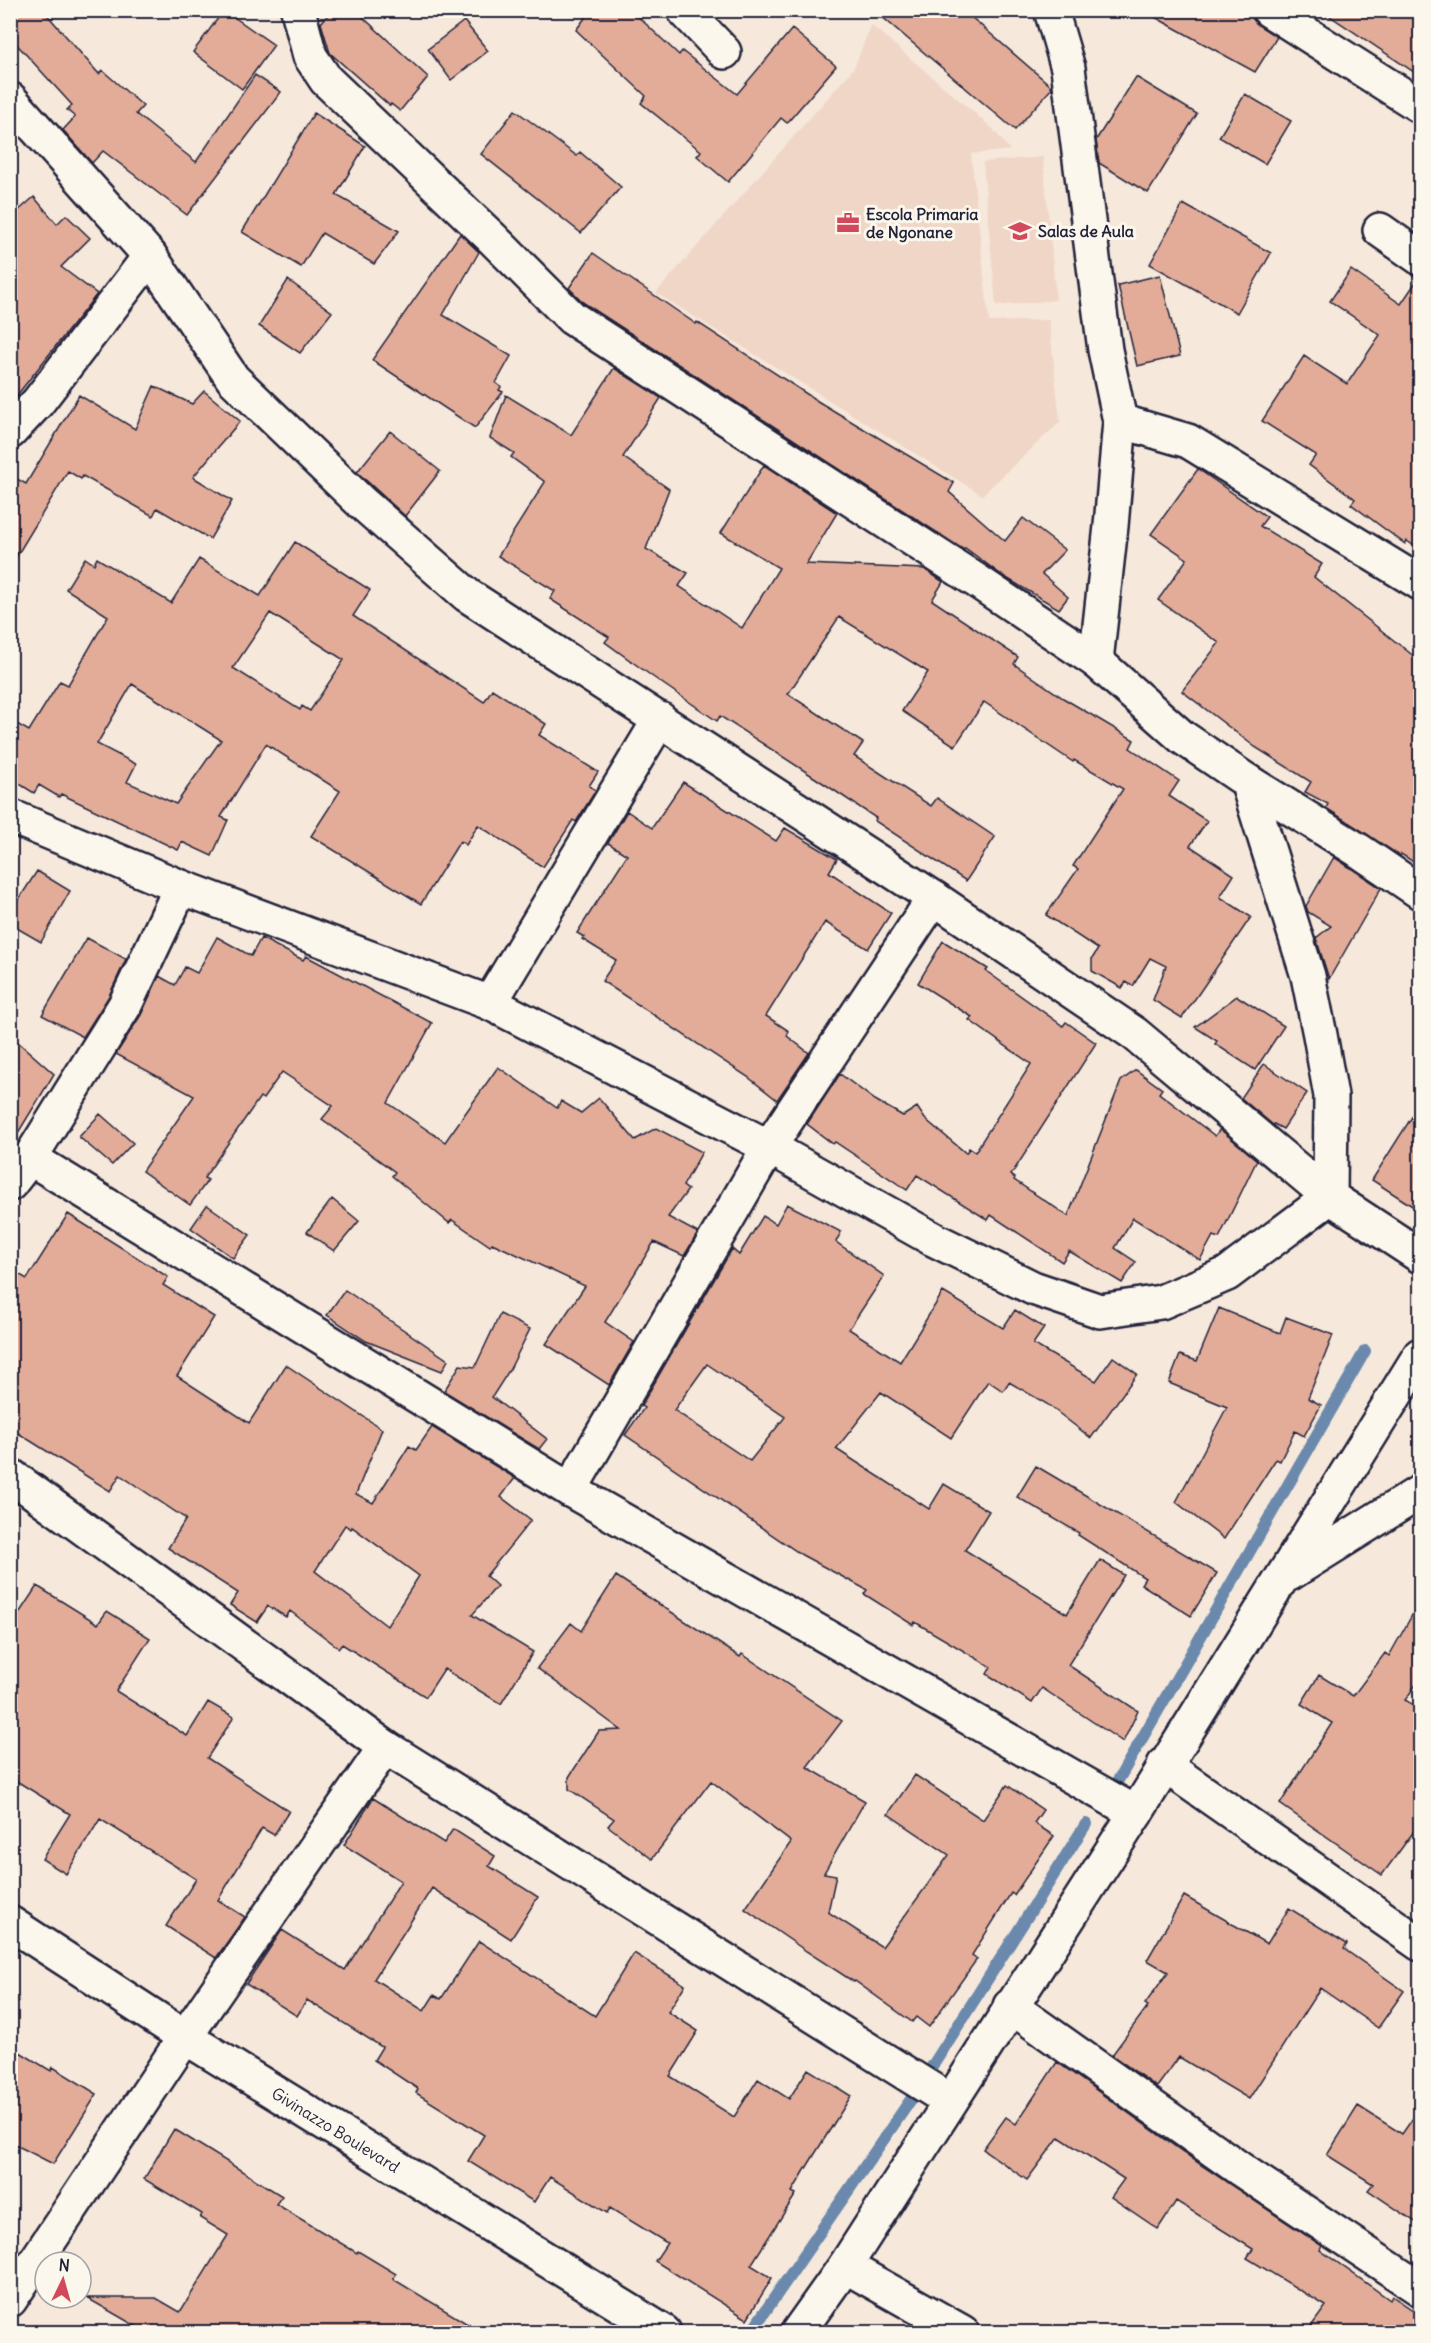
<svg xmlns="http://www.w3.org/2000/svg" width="1431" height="2343" font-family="Delius,sans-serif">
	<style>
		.built { fill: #f0d6c7 }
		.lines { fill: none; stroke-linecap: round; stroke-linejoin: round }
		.stream { stroke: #6b89ac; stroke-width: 12 }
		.building { fill: #e2ac99; stroke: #22223b; stroke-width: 1.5; fill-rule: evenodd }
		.minor-casing { stroke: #22223b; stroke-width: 38 }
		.tertiary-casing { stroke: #22223b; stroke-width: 38 }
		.minor { stroke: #fbf7ec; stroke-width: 33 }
		.tertiary { stroke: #fbf7ec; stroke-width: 33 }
		.labels { text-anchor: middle; stroke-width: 6; stroke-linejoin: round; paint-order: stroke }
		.poi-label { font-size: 16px; font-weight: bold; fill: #22223b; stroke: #fbf7ec; text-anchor: start }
		.street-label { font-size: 16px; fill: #22223b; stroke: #fbf7ec }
	</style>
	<rect width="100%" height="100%" fill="#f6e8db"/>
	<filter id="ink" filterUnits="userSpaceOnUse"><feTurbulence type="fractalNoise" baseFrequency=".0167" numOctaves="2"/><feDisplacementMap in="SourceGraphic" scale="12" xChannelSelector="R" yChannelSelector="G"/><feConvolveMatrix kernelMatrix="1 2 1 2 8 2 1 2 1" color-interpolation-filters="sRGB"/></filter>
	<g filter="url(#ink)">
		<path class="built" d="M871 25 992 128 1010 150 971 154 989 322 1049 320 1060 422 982 495 656 293 854 68Z
			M1043 157 1056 300 996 306 983 162Z"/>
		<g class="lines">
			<path class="stream" d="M1117 1782 1365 1351
				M751 2332 914 2095 1086 1824"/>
		</g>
		<path class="building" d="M10 10H43L99 74 102 70 143 106 136 114 196 162 255 75 281 92 187 215 103 151 92 163 63 130 75 117 67 110 72 105 10 37Z
			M224 10 274 45 242 89 193 52Z
			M332 10H355L428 77 400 111 391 104 390 106 330 53 321 23Z
			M591 10H631L679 55 682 51 737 94 792 29 836 66 787 123 781 118 728 182 697 156 701 151 641 103 646 96 576 30Z
			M874 10H963L1051 86 1052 88 1015 130Z
			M1142 10H1250L1253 19 1258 25 1277 37 1255 72Z
			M1321 10H1420V76Z
			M464 21 488 51 451 80 428 49Z
			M1136 77 1197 114 1148 193 1099 163 1096 140Z
			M1245 94 1291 121 1265 164 1219 137Z
			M515 110 577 156 580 152 621 187 581 233 481 154Z
			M314 113 365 146 336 195 399 231 374 264 322 233 301 267 242 232Z
			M34 197 57 224 66 215 90 238 61 267 97 294 10 404V218Z
			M1183 204 1271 253 1237 313 1150 264Z
			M460 234 479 252 443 315 511 356 496 383 501 387 499 390 503 392 475 428 372 360Z
			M593 253 696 324 697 322 819 402 954 483 949 492 1005 541 1023 518 1065 550 1042 574 1068 597 1059 609 1003 576 965 548 964 550 584 303 569 288Z
			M1351 270 1401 304 1420 276V550L1407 541 1405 544 1351 504 1355 499 1309 465 1316 455 1262 421 1304 356 1347 384 1380 335 1330 301Z
			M1160 275 1180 356 1137 366 1118 285Z
			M288 280 332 312 300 353 259 326Z
			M614 368 661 398 623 457 669 489 646 549 688 573 679 586 742 628 779 568 721 533 764 465 837 513 806 564 924 569 943 582 932 600 1018 657 1014 664 1063 698 1134 740 1130 748 1179 781 1169 796 1207 821 1190 846 1234 875 1220 897 1251 917 1182 1018 1153 1000 1166 966 1150 958 1133 986 1126 982 1122 988 1092 971V959L1098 949 1046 915 1078 869 1073 866 1123 789 1074 760 1073 762 984 702 955 746 902 711 928 672 839 617 788 694 863 743 854 756 931 806 937 798 995 837 966 881 875 821 876 818 817 779 720 716 717 721 653 677 605 642 609 637 550 599 555 591 498 556 545 482 511 457 514 453 490 438 506 395 571 435Z
			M154 386 192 404 204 391 240 421 193 477 232 501 210 539 157 508 153 516 83 476 81 479 68 471 10 567V475L26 484 79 395 135 429Z
			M390 431 440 471 405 516 357 472Z
			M1198 469 1267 517 1260 526 1322 564 1314 577 1420 661V866L1401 854 1400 856 1326 808 1328 804 1305 792 1311 782 1255 747 1182 691 1219 643 1158 600 1187 559 1151 534Z
			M295 542 370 590 353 616 484 702 492 689 546 724 539 735 598 772 589 786 596 790 576 822 573 820 543 867 478 825 466 845 460 841 421 904 311 836 340 791 266 744 221 817 228 820 212 856 182 842 178 850 61 794 59 797 39 785 34 793 10 778V720L29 731 60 681 68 685 108 616 66 589 85 558 94 564 97 558 171 603 199 559 260 596ZM270 613 344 660 310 711 302 706 300 710 233 668ZM132 684 221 740 176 804 127 782 136 764 97 744Z
			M683 782 776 841 785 828 837 859 829 872 891 913 868 949 825 922 766 1016 789 1031 787 1036 809 1053 777 1100 748 1077 602 981 616 960 582 939 584 937 577 933 627 855 608 843 627 811 652 828Z
			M1334 857 1381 888 1329 979 1316 938 1331 926 1308 912 1306 906Z
			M37 871 70 891 41 942 10 924V913Z
			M217 937 251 956 261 938 303 960 306 956 432 1023 388 1103 445 1142 498 1067 557 1108 561 1101 581 1113 599 1098 635 1140 656 1128 702 1152 683 1186 688 1190 668 1217 698 1233 684 1256 654 1242 605 1322 634 1342 609 1385 546 1344 585 1286 492 1243 490 1246 452 1220 449 1223 392 1176 395 1172 322 1119 333 1106 282 1072 263 1099 260 1097 204 1178 208 1180 190 1205 142 1171 194 1096 116 1054 141 1015 159 976 175 985 185 967 197 973Z
			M87 938 126 959 109 996 83 1037 42 1015Z
			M943 941 988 969 986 971 1063 1026 1066 1022 1096 1043 1011 1175 1015 1178 1014 1180 1068 1216 1121 1081 1136 1070 1162 1089 1159 1093 1215 1136 1220 1129 1257 1160 1219 1238 1213 1236 1200 1260 1133 1218 1115 1248 1136 1262 1122 1283 1069 1251 1062 1262 991 1215 988 1220 917 1175 907 1190 835 1142 833 1144 807 1124 840 1074 875 1100 903 1116 917 1107 925 1119 966 1153 969 1148 975 1152 1031 1064 969 1020 972 1017 918 983Z
			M1237 996 1284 1026 1255 1070 1215 1044 1217 1041 1195 1027Z
			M10 1035 54 1074 10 1146Z
			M1264 1064 1307 1093 1283 1129 1274 1124 1273 1125 1241 1098Z
			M1420 1104V1211L1372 1180Z
			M100 1114 133 1143 112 1165 79 1137Z
			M332 1199 359 1221 334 1251 307 1232Z
			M787 1204 841 1232 836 1242 884 1276 849 1329 900 1362 943 1292 1003 1328 1015 1310 1044 1328 1033 1344 1096 1381 1113 1357 1137 1374 1091 1438 1047 1404 1009 1382 1003 1391 988 1381 951 1438 881 1392 836 1449 929 1509 944 1484 989 1511 965 1550 1067 1614 1100 1560 1124 1575 1068 1665 1138 1711 1123 1742 1042 1688 1032 1703 987 1674 991 1667 915 1622 913 1625 864 1594 867 1590 802 1555 625 1435 644 1408 641 1406 732 1249 739 1255 763 1216 776 1224ZM707 1364 785 1417 750 1461 674 1410Z
			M207 1205 250 1235 233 1258 191 1228Z
			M68 1214 168 1277 163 1285 214 1317 177 1376 249 1423 286 1365 382 1429 356 1494 373 1503 409 1446 416 1450 432 1427 515 1478 501 1497 531 1520 486 1576 497 1586 472 1615 533 1652 501 1704 444 1669 426 1697 342 1644 339 1648 290 1611 286 1617 268 1606 257 1622 230 1605 238 1593 168 1548 186 1519 120 1475 110 1491 10 1428V1269L27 1279ZM345 1525 351 1529 352 1527 419 1576 387 1626 315 1571Z
			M345 1290 448 1360 442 1371 366 1341 327 1315Z
			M1219 1308 1280 1333 1286 1317 1333 1335 1308 1398 1321 1405 1304 1436 1295 1431 1280 1461 1276 1459 1224 1539 1176 1502 1227 1407 1169 1383 1180 1355 1197 1361Z
			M500 1314 530 1329 510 1369 492 1397 547 1439 539 1449 444 1391 460 1365 475 1367Z
			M1036 1466 1217 1573 1191 1616 1141 1584 1145 1578 1078 1535 1079 1533 1017 1497Z
			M616 1576 740 1657 742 1654 842 1721 807 1767 865 1801 824 1873 836 1875 828 1912 882 1947 949 1855 888 1814 915 1775 983 1820 1007 1785 1043 1810 1034 1823 1054 1836 1014 1895 1011 1893 972 1955 977 1959 929 2027 916 2017 912 2022 855 1981 854 1982 806 1951 745 1909 791 1842 711 1781 652 1859 608 1826 614 1819 569 1789V1777L599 1731 621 1730 537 1668 571 1623 581 1631Z
			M37 1586 98 1624 107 1611 150 1638 116 1691 187 1736 208 1702 234 1717 207 1758 289 1811 274 1835 262 1828 218 1900 245 1917 216 1958 166 1926 196 1879 100 1819 66 1874 42 1859 70 1814 10 1777V1627Z
			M1420 1601V1679L1405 1700 1420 1709V1823L1382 1875 1280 1804 1332 1723 1301 1704 1319 1675 1353 1696 1385 1653 1389 1656Z
			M373 1798 444 1843 453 1829 495 1856 489 1866 538 1897 511 1939 432 1888 374 1979 424 2011 434 1995 441 1999 479 1941 595 2016 634 1953 685 1985 668 2012 698 2031 670 2076 734 2117 758 2079 789 2099 808 2069 851 2096 808 2165 792 2192 796 2194 751 2265 772 2278 747 2319 655 2261 667 2243 610 2208 607 2213 550 2177 534 2202 468 2161 484 2135 416 2093 418 2089 374 2060 382 2047 307 2000 297 2016 246 1984 282 1930 345 1970 401 1881 344 1845Z
			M1184 1896 1267 1944 1289 1908 1347 1944 1344 1949 1404 1991 1378 2028 1320 1988 1249 2099 1179 2057 1157 2087 1112 2055 1148 2006 1145 2004 1168 1972 1147 1960Z
			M10 2046 51 2071 53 2067 97 2094 53 2164 10 2142Z
			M1057 2062 1201 2165 1322 2246 1320 2250 1390 2300 1392 2296 1420 2315V2332H1307L1326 2306 1247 2258 1253 2249 1176 2201 1158 2229 1111 2197 1124 2179 1059 2137 1027 2180 983 2149 1006 2117 1016 2124Z
			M1358 2106 1402 2134 1420 2108V2225L1368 2190 1373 2184 1327 2155Z
			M174 2129 282 2196 276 2204 357 2253 358 2251 396 2274 393 2279 481 2332H146L87 2298H156L180 2312 228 2235 200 2218 202 2214 144 2179Z"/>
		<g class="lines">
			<g class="minor-casing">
				<g id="minor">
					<path d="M684 10 724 52"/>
					<path d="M1051 10 1068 68 1105 350 1120 421 1111 526 1096 661"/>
					<path d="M1269 10 1420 106"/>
					<path d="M10 99 150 256 233 379 361 502 467 595 934 898 1135 1034 1330 1197 1420 1256"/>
					<path d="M1380 230 1420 258"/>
					<path d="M1120 421 1188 441 1420 583"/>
					<path d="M10 432 38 402 150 256"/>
					<path d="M1247 781 1358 850 1420 892"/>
					<path d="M10 816 181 887 490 1003 769 1147 933 1239 1033 1288 1100 1311 1161 1302 1227 1274 1330 1197 1331 1096 1320 1035 1308 976 1247 781 1182 737 1096 661 977 581 572 318 492 238 326 80 310 56 298 10"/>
					<path d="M490 1003 660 719"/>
					<path d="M30 1158 570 1490 1136 1813"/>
					<path d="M10 1184 30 1158 125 1005 181 887"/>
					<path d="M10 1475 385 1747 950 2101"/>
					<path d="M570 1490 769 1147 934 898"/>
					<path d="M1164 1765 1420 1944"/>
					<path id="s1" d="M10 1923 185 2037 664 2332"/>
					<path d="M1010 2006 1240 2169 1420 2289"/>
					<path d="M845 2266 962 2332"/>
					<path d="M10 2300 185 2037 385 1747"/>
				</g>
			</g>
			<g class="tertiary-casing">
				<path id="tertiary" d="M1289 1574 1420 1492
					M798 2332 845 2266 1136 1813 1420 1355"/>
			</g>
			<use href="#minor" class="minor"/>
			<use href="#tertiary" class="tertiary"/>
		</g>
	</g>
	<defs>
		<g id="office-bare" transform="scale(1.8)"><path d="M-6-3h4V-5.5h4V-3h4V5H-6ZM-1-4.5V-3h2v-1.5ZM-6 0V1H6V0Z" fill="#d1495b" stroke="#fbf7ec" stroke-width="2.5" paint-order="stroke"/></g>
		<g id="school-bare" transform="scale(1.8)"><path d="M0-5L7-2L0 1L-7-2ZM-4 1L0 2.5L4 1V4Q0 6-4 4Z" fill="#d1495b" stroke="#fbf7ec" stroke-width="2.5" paint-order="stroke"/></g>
	</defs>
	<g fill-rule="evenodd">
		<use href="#office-bare" x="848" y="223"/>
		<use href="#school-bare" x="1020" y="231"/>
	</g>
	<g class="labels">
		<g class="poi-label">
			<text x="866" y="220">Escola Primaria<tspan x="866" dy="18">de Ngonane</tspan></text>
			<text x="1038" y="237">Salas de Aula</text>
		</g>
		<g class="street-label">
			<text dy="6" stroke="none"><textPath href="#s1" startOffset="386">Givinazzo Boulevard</textPath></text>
		</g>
	</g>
	<rect width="1431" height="2343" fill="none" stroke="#fbf7ec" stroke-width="36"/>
	<rect x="18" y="18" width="1395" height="2307" fill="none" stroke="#22223b" stroke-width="2" filter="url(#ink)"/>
	<g transform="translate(63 2280) rotate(5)"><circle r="28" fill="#fbf7ec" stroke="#a4a2a5" stroke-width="1.5"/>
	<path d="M0-4.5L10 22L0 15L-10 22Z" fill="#d1495b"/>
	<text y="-9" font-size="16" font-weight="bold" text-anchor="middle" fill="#22223b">N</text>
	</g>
</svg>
